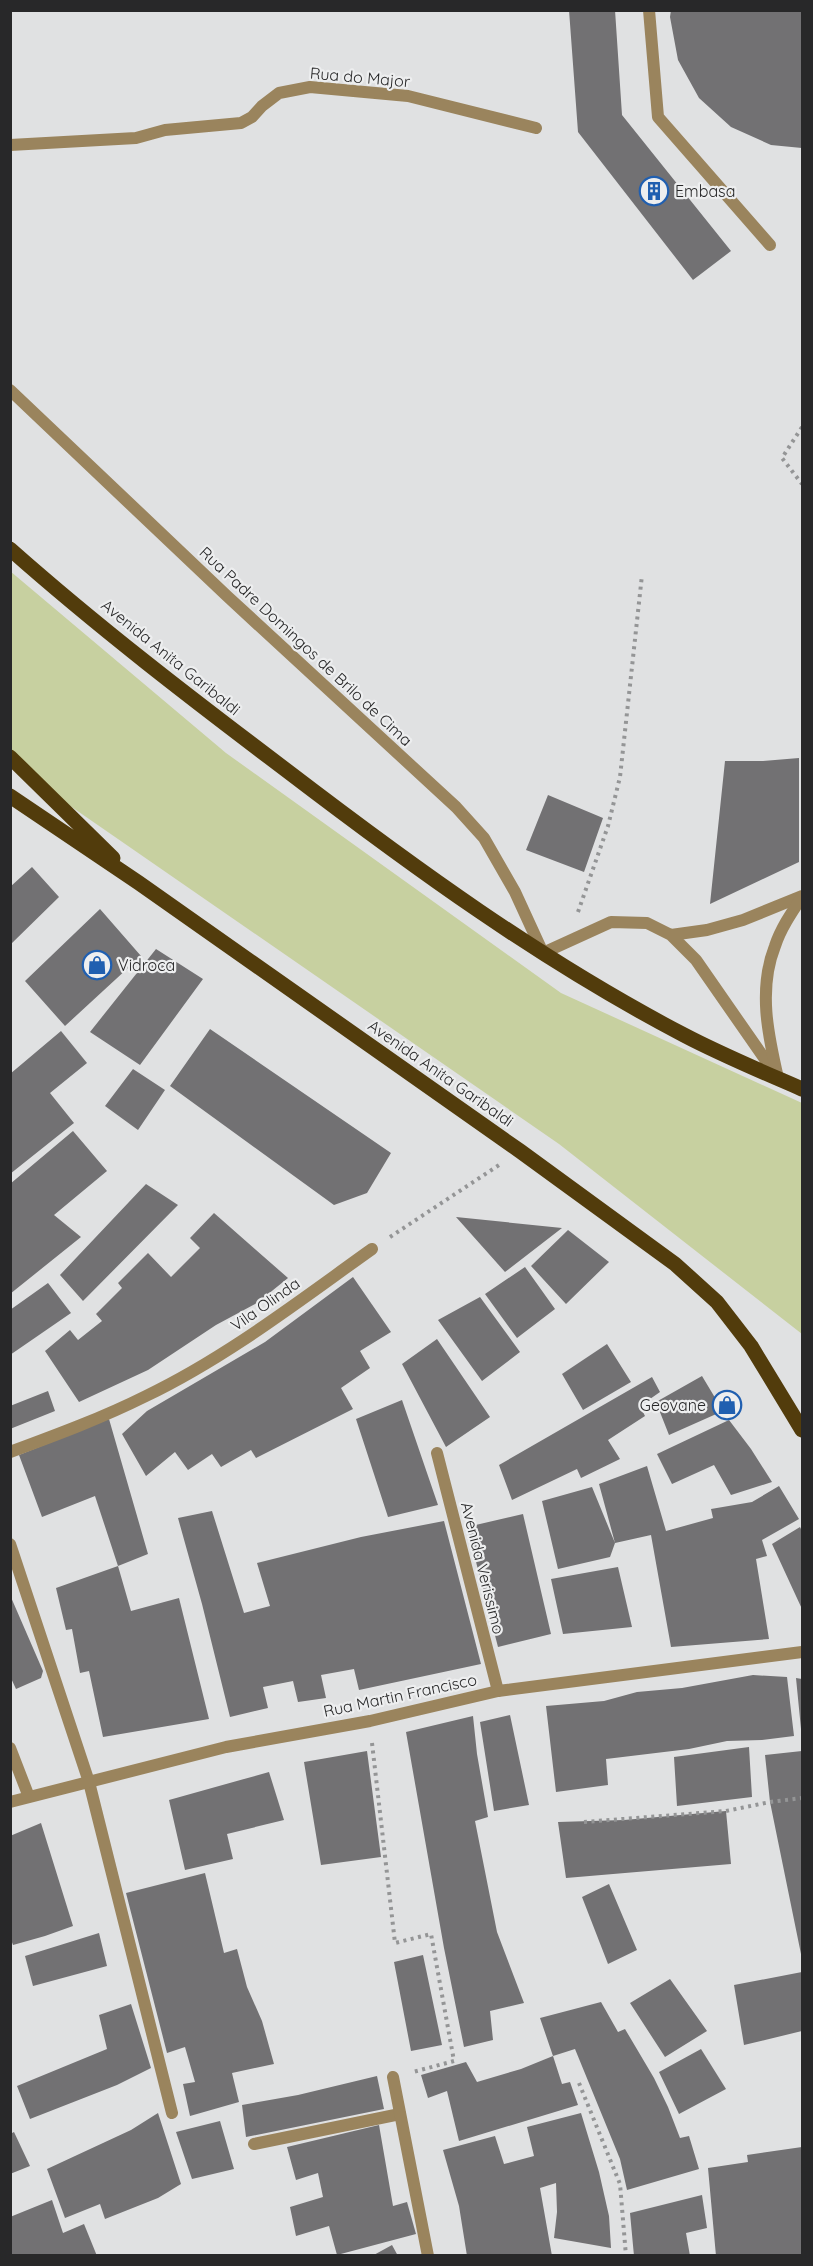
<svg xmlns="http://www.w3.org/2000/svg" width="813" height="2266" font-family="Quicksand,sans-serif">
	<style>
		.green { fill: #c7d0a0 }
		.building { fill: #727173 }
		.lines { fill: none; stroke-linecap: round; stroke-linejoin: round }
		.path { stroke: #949596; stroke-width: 4; stroke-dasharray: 3 4.5; stroke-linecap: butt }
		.service { stroke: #9a845d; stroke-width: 12 }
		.minor { stroke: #9a845d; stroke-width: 12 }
		.primary { stroke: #523c0c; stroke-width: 15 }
		.labels { text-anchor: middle; stroke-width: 4.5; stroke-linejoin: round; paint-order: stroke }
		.street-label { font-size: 16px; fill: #282829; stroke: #edeeef }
		.poi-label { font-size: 16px; fill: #282829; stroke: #edeeef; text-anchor: start }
	</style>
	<rect width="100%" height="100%" fill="#e0e1e2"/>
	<path class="green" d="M10 571 226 753 561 993 802 1103V1334L559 1144 11 765Z"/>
	<path class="building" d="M569 10H615L622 115 731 251 693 280 578 132Z
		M671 10H802V148L771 145 731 127 699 98 678 60 670 17Z
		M799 758V862L710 904 725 761H763Z
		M548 795 603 818 584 872 526 850Z
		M32 867 59 897 10 945V887Z
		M100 909 141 956 65 1026 25 981Z
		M156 949 203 979 140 1065 90 1032Z
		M210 1029 391 1153 367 1193 334 1205 170 1086Z
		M61 1031 87 1063 50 1093 74 1123 10 1174V1074Z
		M133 1069 165 1090 138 1130 105 1106Z
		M73 1131 107 1171 54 1215 81 1237 10 1294V1184Z
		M146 1184 178 1205 83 1301 60 1275Z
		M214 1213 288 1278 257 1303 216 1325 148 1370 79 1402 45 1351 70 1330 78 1340 102 1321 96 1314 122 1288 118 1283 148 1253 171 1277 200 1248 190 1238Z
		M456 1217 562 1228 505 1272Z
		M568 1230 609 1262 566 1304 531 1266Z
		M525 1267 555 1309 517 1338 485 1294Z
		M353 1277 391 1332 360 1351 370 1368 341 1388 353 1409 256 1458 251 1450 221 1467 212 1454 188 1470 175 1452 146 1476 122 1434 147 1411 265 1342Z
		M48 1283 71 1313 10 1355V1310Z
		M480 1297 520 1352 482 1381 438 1320Z
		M437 1339 490 1417 446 1447 402 1364Z
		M607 1344 631 1382 583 1410 562 1374Z
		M702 1376 723 1411 669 1435 656 1402Z
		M652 1377 660 1392 640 1406 645 1416 608 1440 620 1459 581 1478 577 1469 512 1500 499 1465Z
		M48 1391 55 1411 10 1429V1406Z
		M402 1400 438 1505 388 1517 356 1419Z
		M109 1419 148 1554 118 1566 95 1496 42 1517 19 1455Z
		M729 1420 751 1449 772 1482 731 1495 714 1465 672 1484 657 1454Z
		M647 1466 666 1531 713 1518 711 1509 752 1502 779 1486 799 1519 762 1540 767 1556 756 1559 769 1639 671 1647 651 1535 615 1543 610 1557 558 1569 542 1501 592 1487 615 1543 599 1484Z
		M212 1511 244 1613 270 1606 257 1563 361 1537 444 1521 481 1664 359 1690 354 1669 321 1675 326 1698 298 1702 293 1681 263 1687 268 1708 230 1717 202 1604 178 1518Z
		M523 1514 551 1634 498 1647 467 1527Z
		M800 1527 802 1531V1609L772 1544Z
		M118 1566 131 1611 179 1598 209 1719 103 1737 89 1671 80 1673 72 1629 66 1630 56 1588Z
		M618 1567 632 1627 563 1634 551 1579Z
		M10 1595 43 1671 41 1678 16 1689 10 1676Z
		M753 1675 787 1677 794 1736 762 1740 727 1741 689 1749 606 1759 608 1785 556 1792 546 1706 604 1701 637 1692 682 1688Z
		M796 1678 802 1679V1729H801Z
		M510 1715 529 1805 494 1811 480 1722Z
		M473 1716 477 1754 488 1817 475 1821 497 1932 524 2003 490 2011 493 2040 464 2047 444 1948 406 1732Z
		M749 1747 752 1797 677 1806 674 1757Z
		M367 1751 381 1857 321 1865 304 1762Z
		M802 1751V1959L770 1802 765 1755Z
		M269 1772 284 1820 227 1834 233 1859 185 1870 169 1800Z
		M726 1811 731 1864 566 1878 558 1822 624 1820Z
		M41 1823 73 1926 45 1936 13 1945 10 1937V1836Z
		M205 1873 224 1953 237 1949 247 1987 262 2021 274 2064 232 2073 239 2102 190 2116 183 2084 195 2082 185 2047 167 2053 126 1893Z
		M609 1884 637 1950 608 1964 582 1897Z
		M99 1933 107 1966 33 1986 25 1956Z
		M423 1955 442 2045 411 2051 394 1962Z
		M802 1972V2031L744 2045 734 1985Z
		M670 1979 707 2031 665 2057 630 2003Z
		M601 2002 618 2032 625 2029 654 2078 668 2107 680 2138 689 2136 699 2169 627 2190 620 2159 575 2049 553 2056 540 2018Z
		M131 2004 151 2068 117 2085 30 2119 17 2086 107 2049 99 2015Z
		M701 2049 726 2089 679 2114 659 2072Z
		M553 2056 562 2084 570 2082 578 2105 459 2141 447 2091 428 2098 421 2075 466 2062 477 2082 521 2069Z
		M377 2076 384 2109 246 2137 242 2105 298 2095Z
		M158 2113 181 2184 158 2198 105 2219 100 2204 65 2218 47 2169 131 2130Z
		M581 2113 599 2172 609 2216 611 2248 554 2238 557 2212 556 2183 540 2188 552 2256H467L459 2206 443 2150 495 2136 504 2164 534 2156 527 2127Z
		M220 2121 234 2169 192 2179 176 2132Z
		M379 2125 393 2206 407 2202 416 2234 337 2255 329 2226 296 2236 290 2207 323 2197 318 2173 296 2180 287 2147Z
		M14 2132 30 2166 10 2174V2134Z
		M802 2147V2256H716L708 2168 748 2162 747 2155Z
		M702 2195 707 2228 686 2233 690 2256H634L630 2213Z
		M52 2200 63 2233 84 2224 97 2256H10V2217Z
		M392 2245 398 2256H372Z"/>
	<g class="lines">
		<path class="path" d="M802 427 782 458 802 484
			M578 912 608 826 620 777 642 575
			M390 1237 499 1165
			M372 1743 395 1943 431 1934 454 2061 413 2072
			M584 1822 726 1811 770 1802 802 1798
			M579 2083 620 2184 626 2256"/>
		<path class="service" d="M649 10 658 117 770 245
			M10 145 136 138 165 130 241 123 252 117 262 106 279 93 310 87 408 96 536 128
			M671 935 696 960 778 1078
			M543 953 611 922 647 923 671 935 707 930 743 920 802 896
			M10 1452C56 1435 102 1418 146 1396 227 1357 299 1301 372 1249
			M437 1453 498 1691
			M10 1544 89 1782 172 2113
			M254 2144 400 2114"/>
		<path class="minor" d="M10 390 227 596 456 807 484 838 515 892 543 953
			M778 1078C768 1035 758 989 775 946 781 928 792 912 802 897
			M10 1748 29 1797
			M10 1802 226 1747 370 1721 498 1691 802 1652
			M393 2077 428 2256"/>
		<path class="primary" d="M10 549C98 627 192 699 286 770 413 867 542 961 684 1035 722 1055 763 1072 802 1089
			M10 757 113 858
			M10 796 139 883 520 1151 675 1264 717 1302 751 1346 802 1430"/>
	</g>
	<defs>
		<g id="building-ring" transform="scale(1.5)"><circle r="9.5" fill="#edeeef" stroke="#205fb0" stroke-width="1.5"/><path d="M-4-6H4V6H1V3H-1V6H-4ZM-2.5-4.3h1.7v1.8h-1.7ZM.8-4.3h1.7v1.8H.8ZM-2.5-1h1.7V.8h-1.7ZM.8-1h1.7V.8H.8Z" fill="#205fb0"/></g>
		<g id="shop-ring" transform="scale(1.5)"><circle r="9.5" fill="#edeeef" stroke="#205fb0" stroke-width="1.5"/><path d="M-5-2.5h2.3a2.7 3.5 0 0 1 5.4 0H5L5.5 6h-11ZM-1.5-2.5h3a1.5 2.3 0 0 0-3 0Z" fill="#205fb0"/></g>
	</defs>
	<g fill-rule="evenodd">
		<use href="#building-ring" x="654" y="191"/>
		<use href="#shop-ring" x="97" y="965"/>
		<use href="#shop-ring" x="727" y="1405"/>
	</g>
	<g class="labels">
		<g class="street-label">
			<text transform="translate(360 77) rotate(5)" y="6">Rua do Major</text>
			<text transform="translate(306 646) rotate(43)" y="6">Rua Padre Domingos de Brilo de Cima</text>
			<text transform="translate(171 657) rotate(39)" y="6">Avenida Anita Garibaldi</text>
			<text transform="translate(441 1073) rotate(35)" y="6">Avenida Anita Garibaldi</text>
			<text transform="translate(265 1304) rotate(-35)" y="6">Vila Olinda</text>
			<text transform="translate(483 1568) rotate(76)" y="6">Avenida Verissimo</text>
			<text transform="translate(400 1695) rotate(-12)" y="6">Rua Martin Francisco</text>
		</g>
		<g class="poi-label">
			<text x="675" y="197">Embasa</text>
			<text x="118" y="971">Vidroca</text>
			<text x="706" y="1411" text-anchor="end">Geovane</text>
		</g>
	</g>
	<rect width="813" height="2266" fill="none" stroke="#282829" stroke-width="24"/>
</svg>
